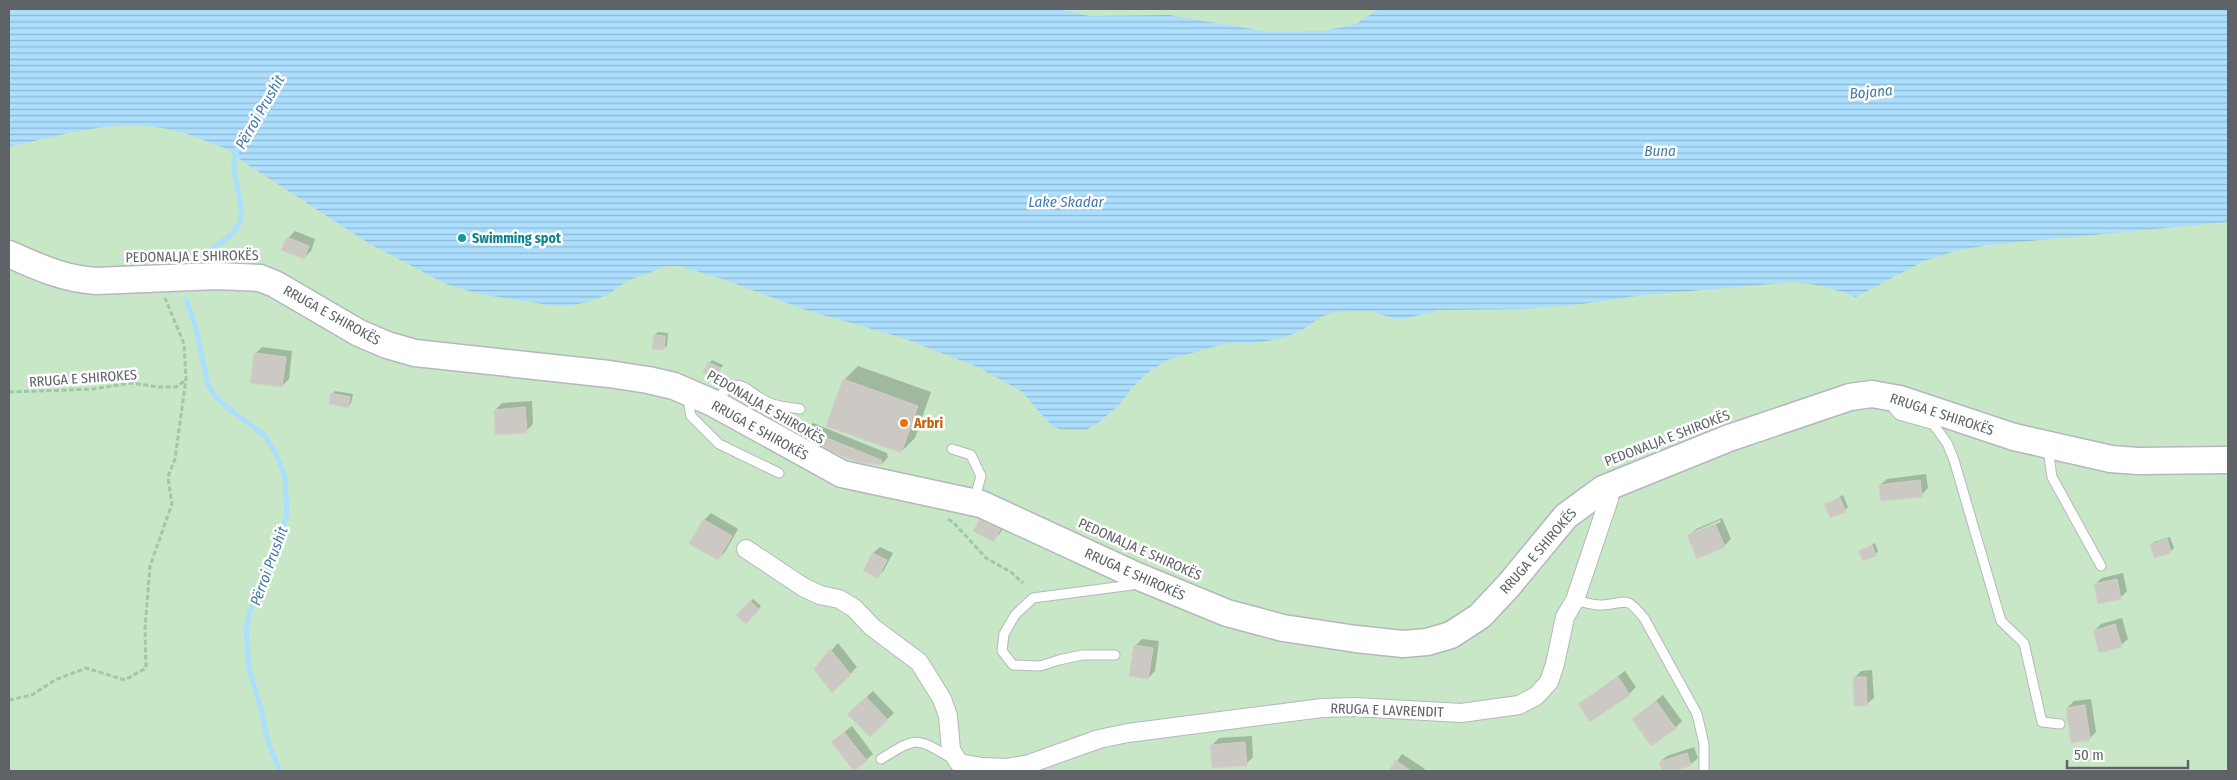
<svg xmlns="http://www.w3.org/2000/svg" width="2237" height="780" font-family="'Fira Sans Condensed',sans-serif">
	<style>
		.park { fill: #c7e7c6 }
		.water { fill: url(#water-rules) }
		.shadow { fill: #0003; fill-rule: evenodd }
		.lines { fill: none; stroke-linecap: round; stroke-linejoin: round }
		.stream { stroke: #acdefd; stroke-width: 5 }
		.building { fill: #ccc9c5; stroke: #d5d0c6 }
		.lane-casing { stroke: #b5b8bc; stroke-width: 11 }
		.street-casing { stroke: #b5b8bc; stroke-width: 20 }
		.secondary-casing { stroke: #b4b7bc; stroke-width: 29 }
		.path { stroke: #9fc8a8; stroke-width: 3; stroke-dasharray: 5 2.5; stroke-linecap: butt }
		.lane { stroke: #fff; stroke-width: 9 }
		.street { stroke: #fff; stroke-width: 18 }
		.secondary { stroke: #fff; stroke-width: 26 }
		.culture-dot { fill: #0f9aa8; stroke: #fff; stroke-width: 2 }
		.food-dot { fill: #e8710a; stroke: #fff; stroke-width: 2 }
		.labels { text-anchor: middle; stroke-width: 5; stroke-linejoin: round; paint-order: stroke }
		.culture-label { font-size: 14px; font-weight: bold; fill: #0d838f; stroke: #fff; text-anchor: start }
		.street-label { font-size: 14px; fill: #5f6368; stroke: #fff }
		.food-label { font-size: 14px; font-weight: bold; fill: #c56008; stroke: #fff; text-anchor: start }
		.water-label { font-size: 15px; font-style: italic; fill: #447aa7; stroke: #fff }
	</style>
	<defs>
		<pattern id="water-rules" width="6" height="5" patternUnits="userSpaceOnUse" patternTransform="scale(1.25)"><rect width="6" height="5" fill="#acdefd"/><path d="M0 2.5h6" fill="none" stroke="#8fb8d1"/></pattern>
	</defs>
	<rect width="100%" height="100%" fill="#f1eee8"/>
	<path class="park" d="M9 9H2228V771H9Z"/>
	<path class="water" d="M9 9H1059L1089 16 1169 15 1270 32 1324 31 1356 24 1379 9H2228V222L1988 245 1955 251 1924 261 1856 297 1824 286 1793 282 1643 295 1582 304 1524 309 1438 310 1405 319H1396L1370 311 1334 312 1323 316 1302 330 1283 338 1254 343H1227L1167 360 1146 374 1131 389 1120 404 1097 424 1086 430H1062L1052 426 1021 391 978 367 903 338 806 310 728 281 680 266H667L627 281 607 295 587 302 568 306 549 305 479 294 446 284 370 244 242 161C233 150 220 146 206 141 137 111 78 131 9 147Z"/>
	<path class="shadow" d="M295 231 315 239 311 251 304 258 288 238Z
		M658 332 668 333 667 346 663 349 655 335Z
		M262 347 292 351 289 379 282 386 255 354Z
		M712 360 723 365 715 378 709 363Z
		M858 366 931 392 915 438 901 452 844 380Z
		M335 391 353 394 351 403 348 407 332 394Z
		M532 401 533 424 526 431 495 410 502 403Z
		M813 423 887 453 888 457 882 464 807 440 806 429Z
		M1926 474 1928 488 1921 495 1880 485 1887 479Z
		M1843 495 1848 507 1845 510 1825 505Z
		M711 513 738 529 725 552 718 559 704 520Z
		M988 513 1006 522 1000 533 994 540 981 520Z
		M1722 518 1731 539 1724 546 1689 536 1696 529ZM1720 520 1721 522 1695 533V531Z
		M2170 537 2174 548 2170 552 2151 545 2154 542Z
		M1875 543 1878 551 1875 555 1860 551Z
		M880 547 893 553 884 570 877 577 864 570 873 553Z
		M2123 573 2127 591 2120 598 2095 584 2102 578Z
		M753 599 761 606 746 623 738 615Z
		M2122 618 2128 639 2121 645 2094 631 2101 624Z
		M1142 639 1159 641 1155 671 1148 678 1135 646Z
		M838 643 857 667 833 691 815 669Z
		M1872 670 1874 698 1867 704 1854 678 1861 671Z
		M1625 671 1636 687 1629 694 1579 704Z
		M873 691 894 713 870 736 856 707Z
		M1663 695 1682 721 1675 728 1633 719Z
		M2091 699 2096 732 2089 739 2067 708 2074 701Z
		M852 726 873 754 866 760 840 735Z
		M1252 736 1253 757 1246 764 1212 745 1219 738Z
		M1694 747 1698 758 1691 764 1663 771 1660 762 1667 756Z
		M1402 754 1425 769 1423 771H1390Z"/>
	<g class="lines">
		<path class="stream" d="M203 255C213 247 229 239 236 229 252 205 224 174 238 149
			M186 299 196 328 208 385 215 396 228 408 265 436 277 456 285 477 287 513 282 534 250 611 246 627 249 670 261 708 268 742 280 771"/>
	</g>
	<path class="building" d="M287 237 309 246 304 259 281 250Z
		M654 335 665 336 664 350 652 349Z
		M254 353 286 357 282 387 250 383Z
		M708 362 721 368 715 379 703 373Z
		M843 379 918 406 901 453 826 426Z
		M331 393 350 397 348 408 329 404Z
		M525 407 527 433 495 435 494 410Z
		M805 429 881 460 882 465 857 462 805 441Z
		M1920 480 1922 497 1881 501 1879 485Z
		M1840 498 1846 512 1830 518 1824 504Z
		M703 519 732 536 718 560 689 544Z
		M980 519 1000 529 994 542 973 531Z
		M1715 524 1725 547 1697 559 1687 535Z
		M2167 539 2171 553 2154 558 2150 545Z
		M1872 545 1876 556 1863 561 1858 551Z
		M872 553 887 560 878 578 863 571Z
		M2117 579 2121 599 2098 604 2094 584Z
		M750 601 759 610 746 624 736 615Z
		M2115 624 2122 647 2099 653 2093 631Z
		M1134 645 1153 648 1148 679 1129 676Z
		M830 649 851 675 832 693 814 669Z
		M1618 677 1630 695 1590 722 1578 704Z
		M1853 677H1866L1867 706H1854Z
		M866 697 888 720 870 737 847 714Z
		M1656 701 1676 729 1651 746 1632 719Z
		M2085 705 2090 740 2071 743 2066 708Z
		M844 732 867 761 854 771 831 742Z
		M1245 742 1247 766 1212 768 1210 745Z
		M1687 753 1691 766 1673 771H1662L1659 762Z
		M1395 760 1411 771H1389Z"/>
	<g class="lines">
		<g class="lane-casing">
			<path id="lane" d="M692 398 689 406 691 416 719 444 779 473
				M714 401C742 372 742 390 768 402 777 407 790 407 800 409
				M1889 403 1899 415 1934 425 1947 443 1954 460 2001 621 2024 643 2042 722 2060 724
				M2050 447 2049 456 2052 477 2101 566
				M952 449 971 455 981 476 974 501
				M1575 600C1584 602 1594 606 1603 605 1628 603 1625 595 1644 618L1697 714 1704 744V771
				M1115 655H1082L1059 660 1040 666 1013 665 1002 651 1004 634 1015 615 1033 598 1132 585 1135 579
				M881 759C918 736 915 737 953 759"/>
		</g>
		<g class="street-casing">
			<path id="street" d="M746 549 803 587 820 595 839 599 854 608 872 627 919 662 942 699 948 716 951 750 959 763 982 767 1006 768 1029 764 1099 739 1128 733 1322 708 1355 707 1461 713 1519 705 1536 696 1549 682 1555 664 1565 617 1575 600 1609 499 1605 488"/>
		</g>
		<g class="secondary-casing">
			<path id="secondary" d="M9 254C38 267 64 279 96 281L217 276 260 278 275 284 359 333 387 345 415 353 609 374 648 380 674 386 713 403 842 474 981 504 1137 576 1227 613 1283 628 1356 639 1403 644 1427 642 1451 635 1480 616 1509 585 1566 516 1603 489 1729 438 1850 397 1872 394 1900 399 2014 437 2111 459 2138 461 2228 460"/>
		</g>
		<path class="path" d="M9 392 93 389 131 383 158 387H176L186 380
			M948 519 954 523 986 558 1011 572 1023 583
			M9 700 32 695 55 680 86 668 125 680 146 668 145 628 150 566 172 504 168 477 175 459 186 379 184 344 165 298"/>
		<use href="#lane" class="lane"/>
		<use href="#street" class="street"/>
		<use href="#secondary" class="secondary"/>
	</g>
	<circle class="culture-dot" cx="462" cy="238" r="5"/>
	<circle class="food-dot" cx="904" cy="423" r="5"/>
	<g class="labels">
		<g class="culture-label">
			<text x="472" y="243">Swimming spot</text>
		</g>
		<g class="street-label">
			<text transform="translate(192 256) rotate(-1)" y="5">PEDONALJA E SHIROKËS</text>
			<text transform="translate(332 315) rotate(29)" y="5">RRUGA E SHIROKËS</text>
			<text transform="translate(83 378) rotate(-4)" y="5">RRUGA E SHIROKES</text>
			<text transform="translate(766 407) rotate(30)" y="5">PEDONALJA E SHIROKËS</text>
			<text transform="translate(1942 414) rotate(18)" y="5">RRUGA E SHIROKËS</text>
			<text transform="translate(760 430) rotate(29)" y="5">RRUGA E SHIROKËS</text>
			<text transform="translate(1667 438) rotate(-21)" y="5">PEDONALJA E SHIROKËS</text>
			<text transform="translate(1140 549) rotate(24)" y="5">PEDONALJA E SHIROKËS</text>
			<text transform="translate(1538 551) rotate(-49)" y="5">RRUGA E SHIROKËS</text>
			<text transform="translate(1135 574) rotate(24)" y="5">RRUGA E SHIROKËS</text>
			<text transform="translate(1387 710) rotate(2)" y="5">RRUGA E LAVRENDIT</text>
		</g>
		<g class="food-label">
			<text x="914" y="428">Arbri</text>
		</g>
		<g class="water-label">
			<text transform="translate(1871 92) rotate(-5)" y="5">Bojana</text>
			<text transform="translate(260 112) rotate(-60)" y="5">Përroi Prushit</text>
			<text x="1660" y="156">Buna</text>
			<text x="1066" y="207">Lake Skadar</text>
			<text transform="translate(269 566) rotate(-70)" y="5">Përroi Prushit</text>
		</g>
	</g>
	<rect width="2237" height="780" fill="none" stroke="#5f6368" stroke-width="20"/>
	<path d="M2067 760v8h121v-8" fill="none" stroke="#5f6368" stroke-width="2.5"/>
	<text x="2074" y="760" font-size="15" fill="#5f6368" stroke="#ffffff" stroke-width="4" paint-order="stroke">50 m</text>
</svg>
